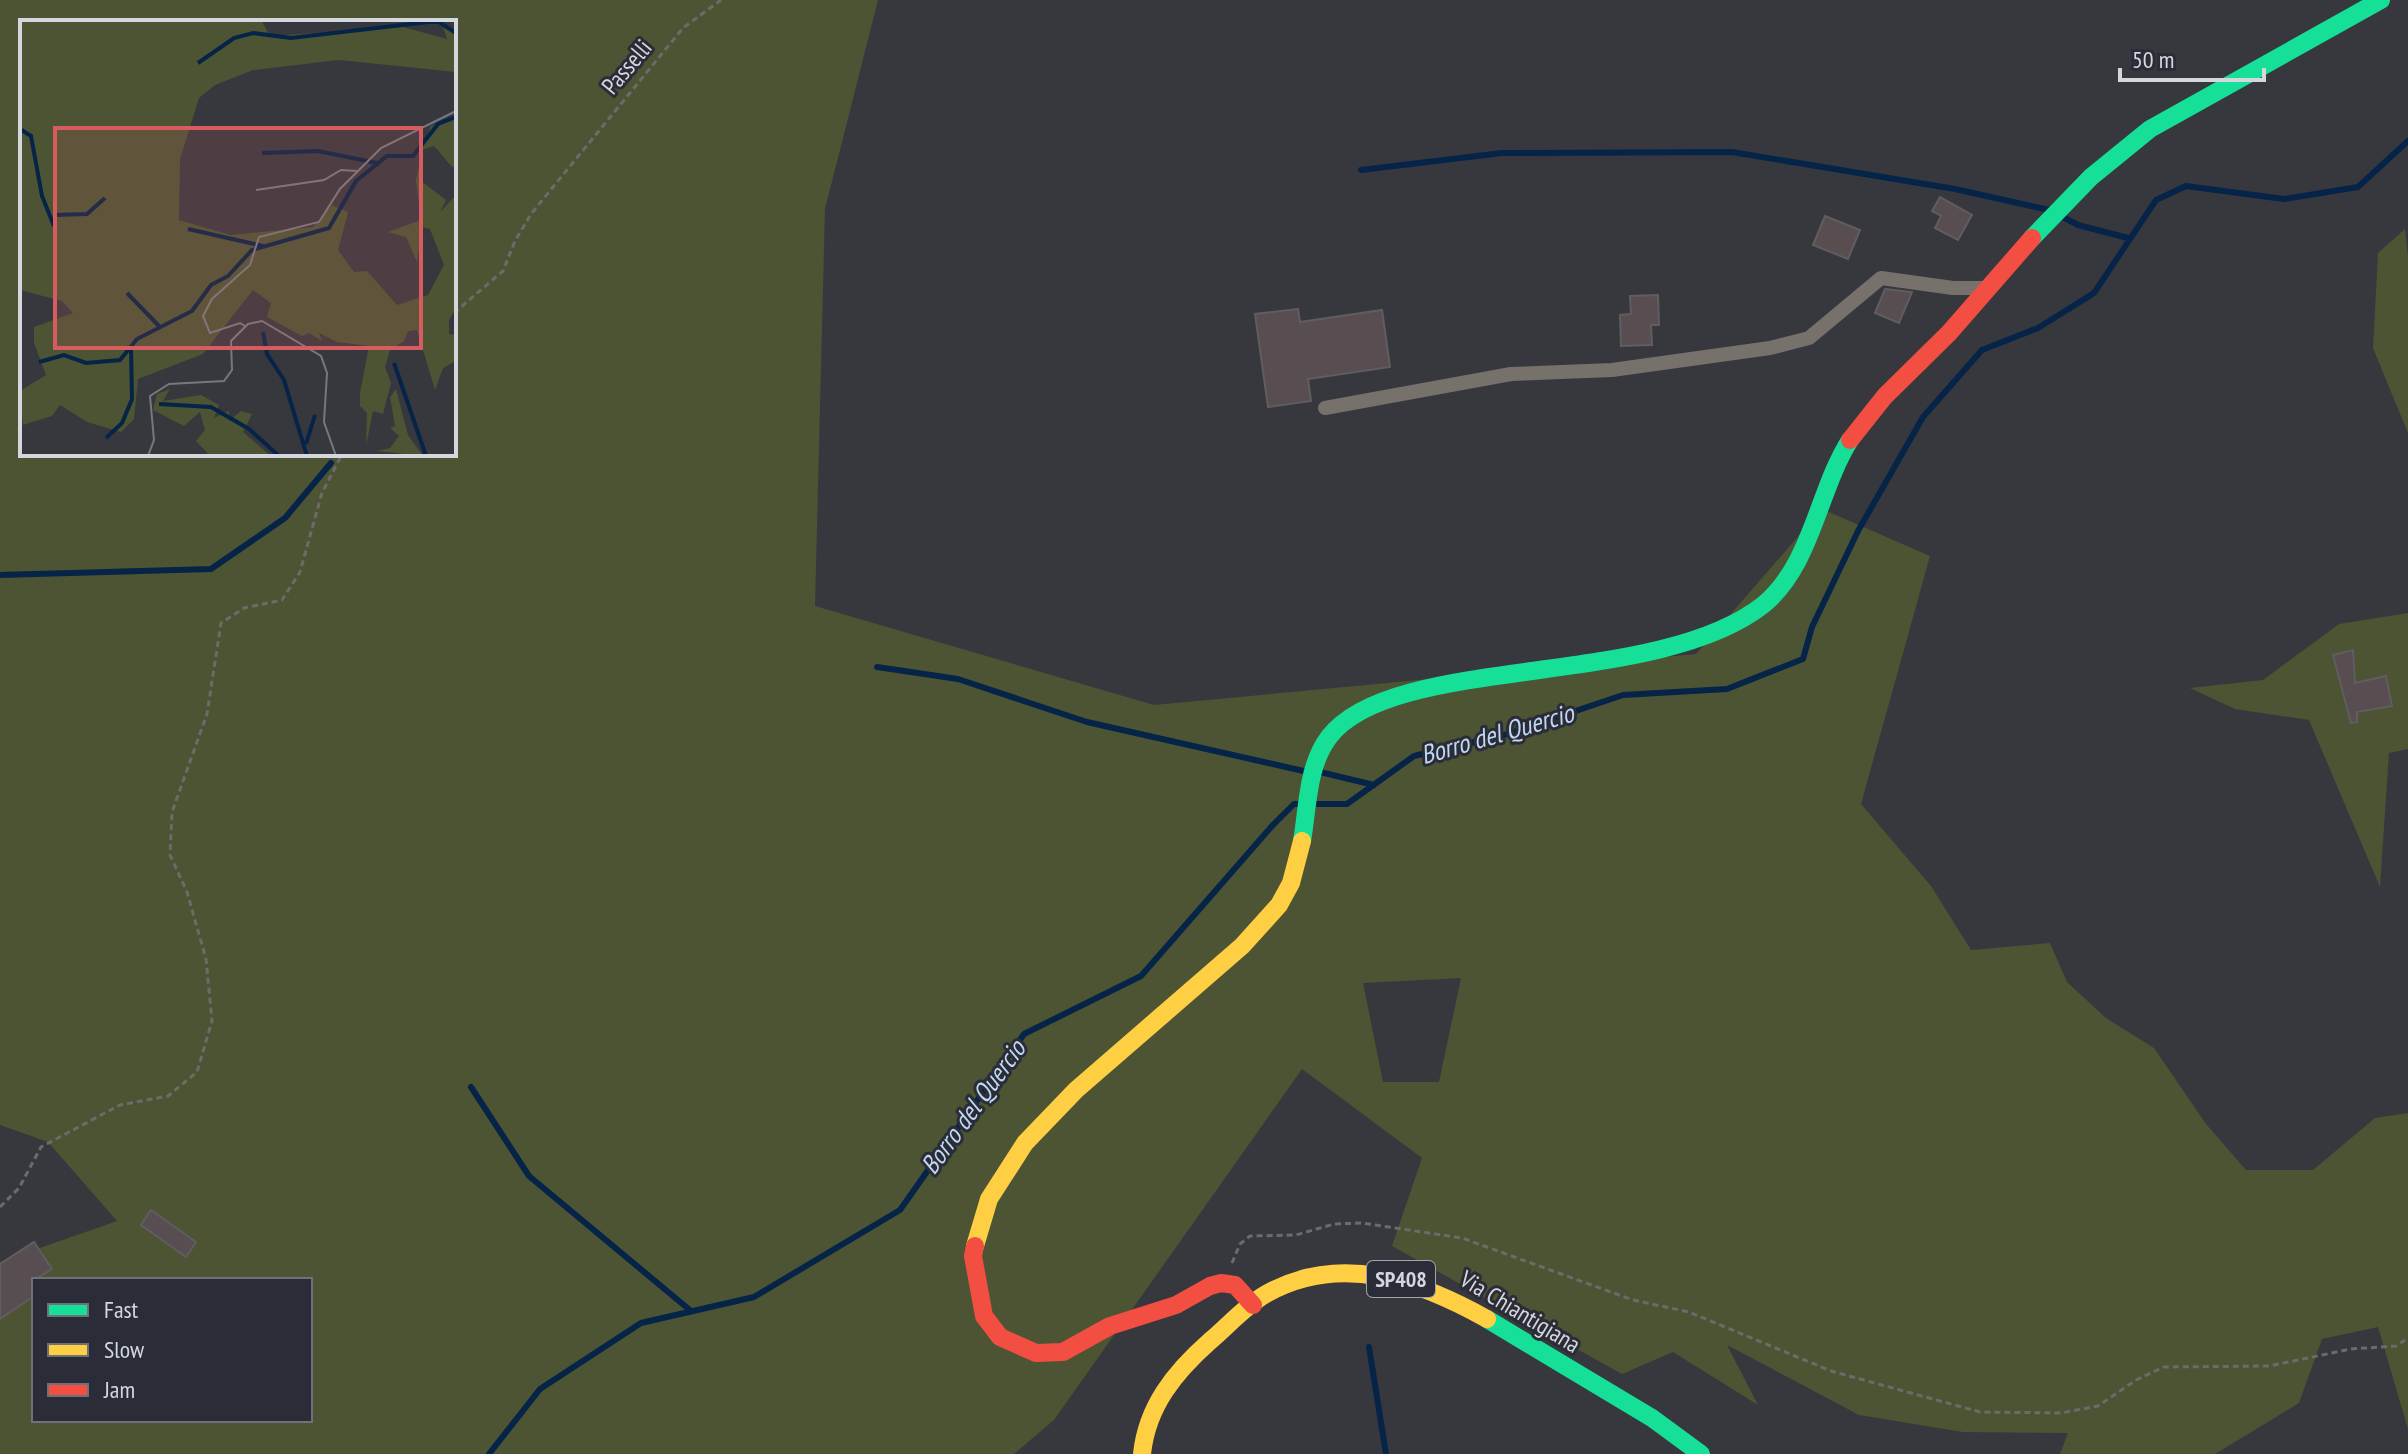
<svg xmlns="http://www.w3.org/2000/svg" width="2408" height="1454" font-family="'PT Sans Narrow',sans-serif">
	<style>
		.green { fill: #4c5434; fill-rule: evenodd }
		.lines { fill: none; stroke-linecap: round; stroke-linejoin: round }
		.stream { stroke: #052447; stroke-width: 6 }
		.building { fill: #584d50; stroke: #605d60; stroke-width: 2 }
		.path { stroke: #6d6b69; stroke-width: 3; stroke-dasharray: 6 4; stroke-linecap: butt }
		.street { stroke: #76716b; stroke-width: 14 }
		.fast { stroke: #16e098; stroke-width: 18 }
		.slow { stroke: #ffcf43; stroke-width: 18 }
		.jam { stroke: #f24e42; stroke-width: 18 }
		.labels { text-anchor: middle; stroke-width: 6; stroke-linejoin: round; paint-order: stroke }
		.shield { fill: #2a2d37; stroke: #a2a4ac; stroke-width: 2 }
		.shield-label { font-size: 22px; font-weight: bold; fill: #d5d7de }
		.street-label { font-size: 24px; fill: #d5d7de; stroke: #2a2d37 }
		.water-label { font-size: 26px; font-style: italic; fill: #c1d7f3; stroke: #2a2d37 }
		.inset-river { fill: none; stroke: #052447; stroke-width: 4 }
		.inset-road { fill: none; stroke: #76787e; stroke-width: 2 }
		.view { fill: #d65c5f; fill-opacity: 0.15; stroke: #d65c5f; stroke-width: 4 }
		.inset-edge { fill: none; stroke: #d5d7de; stroke-width: 4 }
	</style>
	<rect width="100%" height="100%" fill="#37383e"/>
	<path class="green" d="M0 0H878L825 209 815 606 1154 705 1696 654 1822 509 1930 556 1861 804 1931 886 1971 950 2050 943 2067 982 2106 1018 2154 1048 2206 1124 2246 1170H2313L2375 1118 2408 1113V1429L2378 1327 2322 1339 2299 1403 2215 1454H2060L2068 1433 1963 1432 1859 1415 1727 1345 1758 1405 1673 1352 1622 1374 1392 1246 1422 1158 1302 1069 1054 1420 1014 1454H0V1262L117 1221 48 1142 0 1125ZM22 22H454V454H22ZM1461 978 1439 1082H1383L1363 983ZM34 1280H310V1420H34Z
		M2405 229 2408 257V433L2373 348 2378 253Z
		M2408 613V749L2389 753 2380 887 2309 720 2235 709 2190 688 2263 680 2339 624Z"/>
	<g class="lines">
		<path class="stream" d="M1361 170 1502 153 1732 152 1955 189 2049 210
			M2059 215 2078 225 2128 238
			M0 575 211 569 285 518 331 463
			M877 667 958 679 1087 722 1308 772
			M1320 772 1374 785
			M1312 804H1347L1414 756 1504 735 1623 695 1727 689 1803 659 1812 627 1858 531 1923 417 1982 350 2038 328 2094 293 2156 200 2186 186 2284 199 2358 187 2408 141
			M471 1087 529 1176 691 1311
			M1369 1347 1386 1454
			M489 1454 540 1389 641 1323 754 1297 900 1210 1024 1034 1141 976 1272 826 1294 804H1301"/>
	</g>
	<path class="building" d="M1940 197 1972 215 1958 240 1935 228 1941 216 1932 211Z
		M1825 216 1860 230 1848 259 1813 245Z
		M1885 289 1912 292 1899 323 1875 313Z
		M1658 295 1659 325H1651L1652 345 1621 346 1620 315 1631 314 1630 296Z
		M1298 309 1300 322 1382 310 1390 367 1308 379 1311 401 1268 407 1255 314Z
		M2353 650 2355 683 2386 676 2392 706 2357 712V722L2351 723 2333 655Z
		M151 1210 196 1242 186 1257 141 1225Z
		M34 1242 52 1269 34 1280V1296L0 1319V1264Z"/>
	<g class="lines">
		<path class="path" d="M454 313 503 271 515 241 531 214 683 28 721 0
			M0 1207 19 1188 41 1147 120 1105 168 1096 197 1072 212 1021 206 959 187 892 170 855 172 812 207 714 221 623 244 608 282 600 300 572 322 493 342 454
			M1232 1263 1240 1244 1250 1236 1296 1235 1334 1224 1362 1223 1462 1238 1633 1300 1689 1312 1831 1371 1980 1412 2061 1413 2098 1406 2136 1380 2164 1367 2269 1366 2351 1349 2396 1346 2408 1338"/>
		<path class="street" d="M1325 408 1511 374 1612 370 1770 348 1809 338 1881 278 1953 288H1989"/>
		<path class="fast" d="M2032 238 2091 177 2150 129 2381 0
			M1302 841C1308 807 1307 766 1329 737 1393 653 1655 690 1763 605 1812 565 1818 490 1850 440
			M1487 1319 1652 1418 1701 1454"/>
		<path class="slow" d="M975 1246 989 1199 1025 1143 1076 1090 1242 946 1279 905 1291 883 1302 841
			M1142 1454C1147 1406 1175 1372 1210 1341 1228 1326 1245 1306 1266 1294 1341 1252 1419 1281 1487 1319"/>
		<path class="jam" d="M1850 440 1885 396 1949 333 2032 238
			M975 1246 973 1256 984 1316 1000 1337 1036 1353 1063 1352 1110 1326 1176 1305 1210 1286 1221 1283 1235 1285 1253 1305"/>
	</g>
	<g class="labels">
		<rect class="shield" x="1367" y="1261" width="68" height="36" rx="6"/>
		<g class="shield-label">
			<text x="1401" y="1287">SP408</text>
		</g>
		<g class="street-label">
			<text transform="translate(627 67) rotate(-50)" y="8">Passelli</text>
			<text transform="translate(1520 1312) rotate(31)" y="8">Via Chiantigiana</text>
		</g>
		<g class="water-label">
			<text transform="translate(1497 734) rotate(-16)" y="9">Borro del Quercio</text>
			<text transform="translate(973 1107) rotate(-54)" y="9">Borro del Quercio</text>
		</g>
	</g>
	<g transform="translate(20 20)">
		<rect width="436" height="436" fill="#37383e"/>
		<path d="M0 0H241L250 16 383 7 427 19 421 1 436 13V52L319 40 233 50 195 65 179 78 160 139 159 200 210 215 293 207 312 185 328 192 318 230 334 252 347 251 377 285 408 275 424 245 410 209 402 207 397 242 386 217 368 212 401 200 396 160 400 142 401 161 426 180 420 192 436 175V288L429 300V314L436 315V341L423 348 415 370 397 310 388 311 384 321 370 330 365 347 371 363 363 394 353 391 346 426 347 393 340 386V373L349 326 317 322 299 313 302 321 289 313 282 316 247 297 251 283 233 270 183 334 118 359 114 399 101 412 67 402 40 385 32 396 3 405 0 371 26 355 14 323V307L53 293 42 281 0 270ZM436 98V146L432 147 414 126 402 130 411 106ZM150 369 143 381 181 375 199 385 194 398 209 391V401L221 391 232 394 223 412 251 436H190L176 421 185 410 180 392 164 406 133 390 137 374ZM376 369 388 415 403 436 357 431 370 428 379 416 370 408 375 406 370 377Z" fill="#4c5434"/>
		<path class="inset-river" d="M178 43 214 18 233 13 271 18 408 2H419L436 13M0 109 11 116 22 176 34 206M242 133 298 131 357 143M34 195 67 194 85 178M168 209 243 226M107 273 139 306M243 312 247 334 264 360 287 436M19 342 44 335 66 343 100 340 117 319 172 291 191 265 208 256 232 230 309 208 336 161 367 136H393L418 104 436 97M374 343 406 436M139 384 191 387 229 409 259 436M86 418 102 403 112 379 111 329M286 424 295 395"/>
		<path class="inset-road" d="M324 0H385M236 170 304 160 321 150 337 151M225 306 220 303 190 313 183 296 192 279 230 245 239 217 299 202 320 169 361 128 436 91M128 436 134 420 130 376 149 364 204 361 212 350 211 321 228 304 242 301 301 336 307 353 304 402 316 436"/>
		<path class="view" d="M35 108H401V328H35Z"/>
		<rect width="436" height="436" class="inset-edge"/>
	</g>
	<rect x="32" y="1278" width="280" height="144" fill="#2a2d37" stroke="#6e717a" stroke-width="2"/>
	<rect x="48" y="1304" width="40" height="12" fill="#16e098" stroke="#6e717a" stroke-width="2"/>
	<text x="104" y="1318" font-size="24" fill="#d5d7de">Fast</text>
	<rect x="48" y="1344" width="40" height="12" fill="#ffcf43" stroke="#6e717a" stroke-width="2"/>
	<text x="104" y="1358" font-size="24" fill="#d5d7de">Slow</text>
	<rect x="48" y="1384" width="40" height="12" fill="#f24e42" stroke="#6e717a" stroke-width="2"/>
	<text x="104" y="1398" font-size="24" fill="#d5d7de">Jam</text>
	<path d="M2120 68v12h144v-12" fill="none" stroke="#d5d7de" stroke-width="4"/>
	<text x="2132" y="68" font-size="24" fill="#d5d7de" stroke="#2a2d37" stroke-width="6" paint-order="stroke">50 m</text>
</svg>
